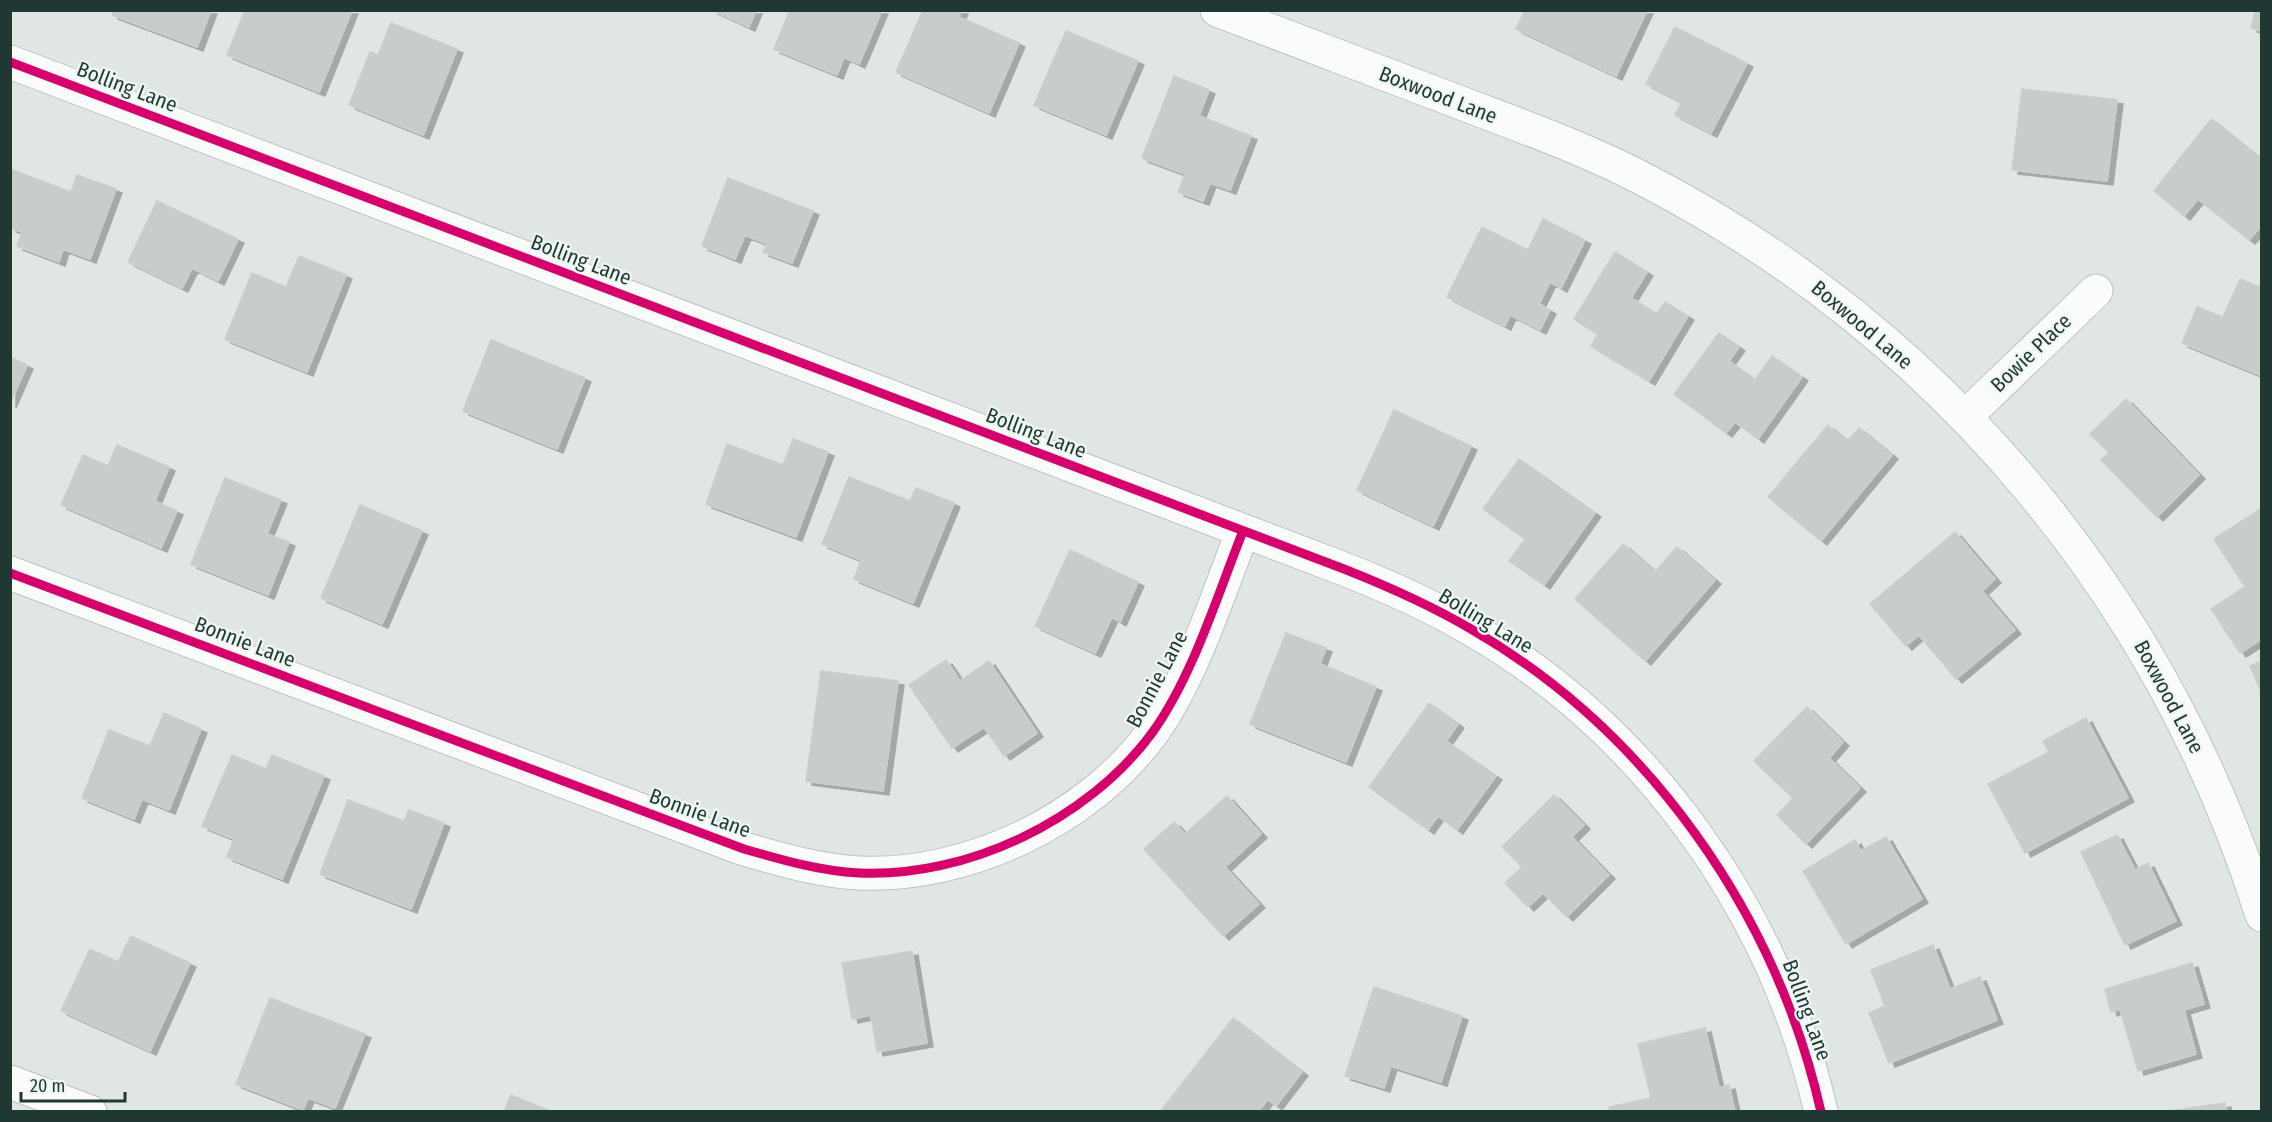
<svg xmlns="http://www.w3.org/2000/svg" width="2272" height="1122" font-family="'Fira Sans Condensed',sans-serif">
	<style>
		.building { fill: #c8cdcb; stroke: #c9cfcd; stroke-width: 1.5; filter: url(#shadow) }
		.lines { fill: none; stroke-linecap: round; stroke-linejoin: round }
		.minor-casing { stroke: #bdc3c1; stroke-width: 35 }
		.minor { stroke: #fafbfb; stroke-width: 33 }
		.cycleway-casing { stroke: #eef6f2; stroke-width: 13 }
		.cycleway { stroke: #d6006c; stroke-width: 9 }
		.labels { text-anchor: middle; stroke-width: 4.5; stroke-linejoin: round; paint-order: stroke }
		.street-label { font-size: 21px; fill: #1f3833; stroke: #eef6f2 }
	</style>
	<defs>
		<filter id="shadow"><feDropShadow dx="6" dy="4" stdDeviation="0" flood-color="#0004"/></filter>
	</defs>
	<rect width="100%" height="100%" fill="#e0e6e4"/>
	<path class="building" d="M114 10H211L197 47 112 15Z
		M245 10H352L319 92 227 55Z
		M712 10H756L749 27Z
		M790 10H882L859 64 844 57 837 75 774 49Z
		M923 10H962L959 17 1019 43 989 113 896 72Z
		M1525 10H1647L1616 76 1516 29Z
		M2256 10H2262V31L2251 28Z
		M391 23 457 49 423 135 349 105 370 52 378 55Z
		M1675 27 1747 63 1711 133 1675 115 1682 102 1646 84Z
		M1066 31 1138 61 1106 135 1034 105Z
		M1174 76 1209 90 1199 116 1251 136 1230 190 1210 183 1203 201 1178 192 1185 174 1142 158Z
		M2022 89 2117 100 2107 181 2012 170Z
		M2211 119 2262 160V225L2249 240 2198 199 2184 216 2154 191Z
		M10 169 71 192 77 175 116 189 90 259 63 249 59 262 17 246 22 232 10 228Z
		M728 178 813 211 792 263 763 252 767 244 745 235 735 259 702 246Z
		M157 201 238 239 218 281 192 268 182 288 128 262Z
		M1543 219 1585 240 1561 288 1550 282 1539 304 1550 310 1540 330 1510 315 1505 326 1447 297 1482 227 1528 250Z
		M1615 252 1647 272 1631 298 1657 314 1665 302 1688 316 1649 381 1591 346 1598 334 1574 319Z
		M299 256 346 275 307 372 225 339 252 273 286 287Z
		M2240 279 2262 288V376L2182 343 2197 307 2223 317Z
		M1719 333 1739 347 1729 361 1755 380 1772 356 1802 377 1758 439 1735 422 1726 433 1674 394Z
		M491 340 585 378 557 449 463 411Z
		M10 357 27 365 10 404Z
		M2126 399 2199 475 2157 517 2101 460 2109 453 2090 434Z
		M1394 410 1471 446 1433 526 1357 490Z
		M1828 425 1847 441 1859 428 1892 455 1821 541 1768 497Z
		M793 439 828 452 796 537 706 504 727 444 783 465Z
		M117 445 169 467 155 501 177 511 161 548 61 505 83 455 108 466Z
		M1519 459 1595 513 1544 585 1509 561 1525 539 1483 509Z
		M849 477 910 501 916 488 954 503 913 603 854 579 861 560 822 544Z
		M225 478 281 500 267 534 289 542 268 595 191 564Z
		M360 505 422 531 382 624 321 598Z
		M2262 508V639L2240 653 2211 609 2245 587 2214 539Z
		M1955 532 1995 579 1982 591 2015 630 1956 679 1919 635 1906 646 1870 604Z
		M1623 544 1655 572 1677 547 1715 580 1645 661 1575 599Z
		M1070 550 1138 582 1120 622 1112 617 1095 653 1035 626Z
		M1286 633 1326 648 1320 664 1376 687 1346 762 1250 724Z
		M946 660 960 681 989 661 1037 733 1004 756 984 727 952 748 909 685Z
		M2262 661V694L2250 666Z
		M821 671 898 681 883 791 806 781Z
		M1429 703 1458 724 1446 741 1496 776 1457 830 1438 816 1428 830 1369 787Z
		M1807 707 1843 742 1829 758 1860 788 1806 844 1777 815 1793 798 1754 761Z
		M164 713 201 729 169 810 142 799 134 819 82 798 109 730 150 746Z
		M2086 718 2128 798 2025 853 1988 784 2049 752 2043 741Z
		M232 755 266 769 272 755 324 776 282 879 227 857 234 839 202 826Z
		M1554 795 1584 825 1572 837 1609 875 1567 917 1543 893 1528 907 1505 883 1522 867 1502 847Z
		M1227 796 1261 834 1225 867 1259 904 1223 936 1144 849 1174 822 1185 834Z
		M348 800 404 821 409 810 444 823 411 909 320 874Z
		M2117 835 2135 870 2148 863 2176 921 2125 945 2081 852Z
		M1886 837 1922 899 1846 944 1803 871 1855 840 1861 851Z
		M131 936 190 963 150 1051 61 1011 90 949 118 962Z
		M1933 945 1950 989 1980 977 1997 1020 1889 1063 1869 1013 1885 1006 1871 970Z
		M912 951 927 1043 877 1052 871 1015 852 1019 842 963Z
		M2192 963 2204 1004 2184 1010 2196 1054 2138 1071 2120 1009 2111 1012 2105 989Z
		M1374 987 1462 1016 1441 1082 1391 1066 1384 1088 1345 1076Z
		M270 998 365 1034 335 1108 308 1098 303 1110 236 1084Z
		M1233 1018 1302 1072 1276 1106 1268 1099 1258 1112H1160Z
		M1705 1028 1719 1088 1729 1085 1735 1112H1610L1609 1107 1651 1098 1638 1044Z
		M511 1095 552 1112H504Z
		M2225 1103 2226 1112H2161Z"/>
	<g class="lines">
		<g class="minor-casing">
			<path id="minor" d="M1217 10C1298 41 1380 72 1461 103 1524 127 1589 150 1649 182 1943 336 2162 598 2262 915
				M10 62 1344 569C1387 586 1430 605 1471 629 1648 731 1776 913 1821 1112
				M1966 416 2096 291
				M10 573 744 849C782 860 820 871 859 873 967 878 1088 820 1152 733 1193 676 1217 596 1243 531
				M10 1082 90 1112"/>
		</g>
		<use href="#minor" class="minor"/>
		<g class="cycleway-casing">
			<path id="cycleway" d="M10 62 1344 569C1387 586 1430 605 1471 629 1648 731 1776 913 1821 1112
				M10 573 744 849C782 860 820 871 859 873 967 878 1088 820 1152 733 1193 676 1217 596 1243 531"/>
		</g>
		<use href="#cycleway" class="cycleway"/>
	</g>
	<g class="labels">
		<g class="street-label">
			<text transform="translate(127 87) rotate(21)" y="7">Bolling Lane</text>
			<text transform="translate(1438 95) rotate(21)" y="7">Boxwood Lane</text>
			<text transform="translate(581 260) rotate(21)" y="7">Bolling Lane</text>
			<text transform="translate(1862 325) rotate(40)" y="7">Boxwood Lane</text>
			<text transform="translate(2031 353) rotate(-44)" y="7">Bowie Place</text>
			<text transform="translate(1036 433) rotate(21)" y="7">Bolling Lane</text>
			<text transform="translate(1486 621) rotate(31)" y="7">Bolling Lane</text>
			<text transform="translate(245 642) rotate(21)" y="7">Bonnie Lane</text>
			<text transform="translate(1157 679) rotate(-62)" y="7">Bonnie Lane</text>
			<text transform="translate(2169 697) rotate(62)" y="7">Boxwood Lane</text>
			<text transform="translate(700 813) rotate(20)" y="7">Bonnie Lane</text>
			<text transform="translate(1807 1010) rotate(70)" y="7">Bolling Lane</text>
		</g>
	</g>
	<rect width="2272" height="1122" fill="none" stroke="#1f3833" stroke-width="24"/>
	<path d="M21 1092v9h104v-9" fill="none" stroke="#1f3833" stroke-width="3"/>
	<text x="30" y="1092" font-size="18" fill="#1f3833" stroke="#eef6f2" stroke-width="4.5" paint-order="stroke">20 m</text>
</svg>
